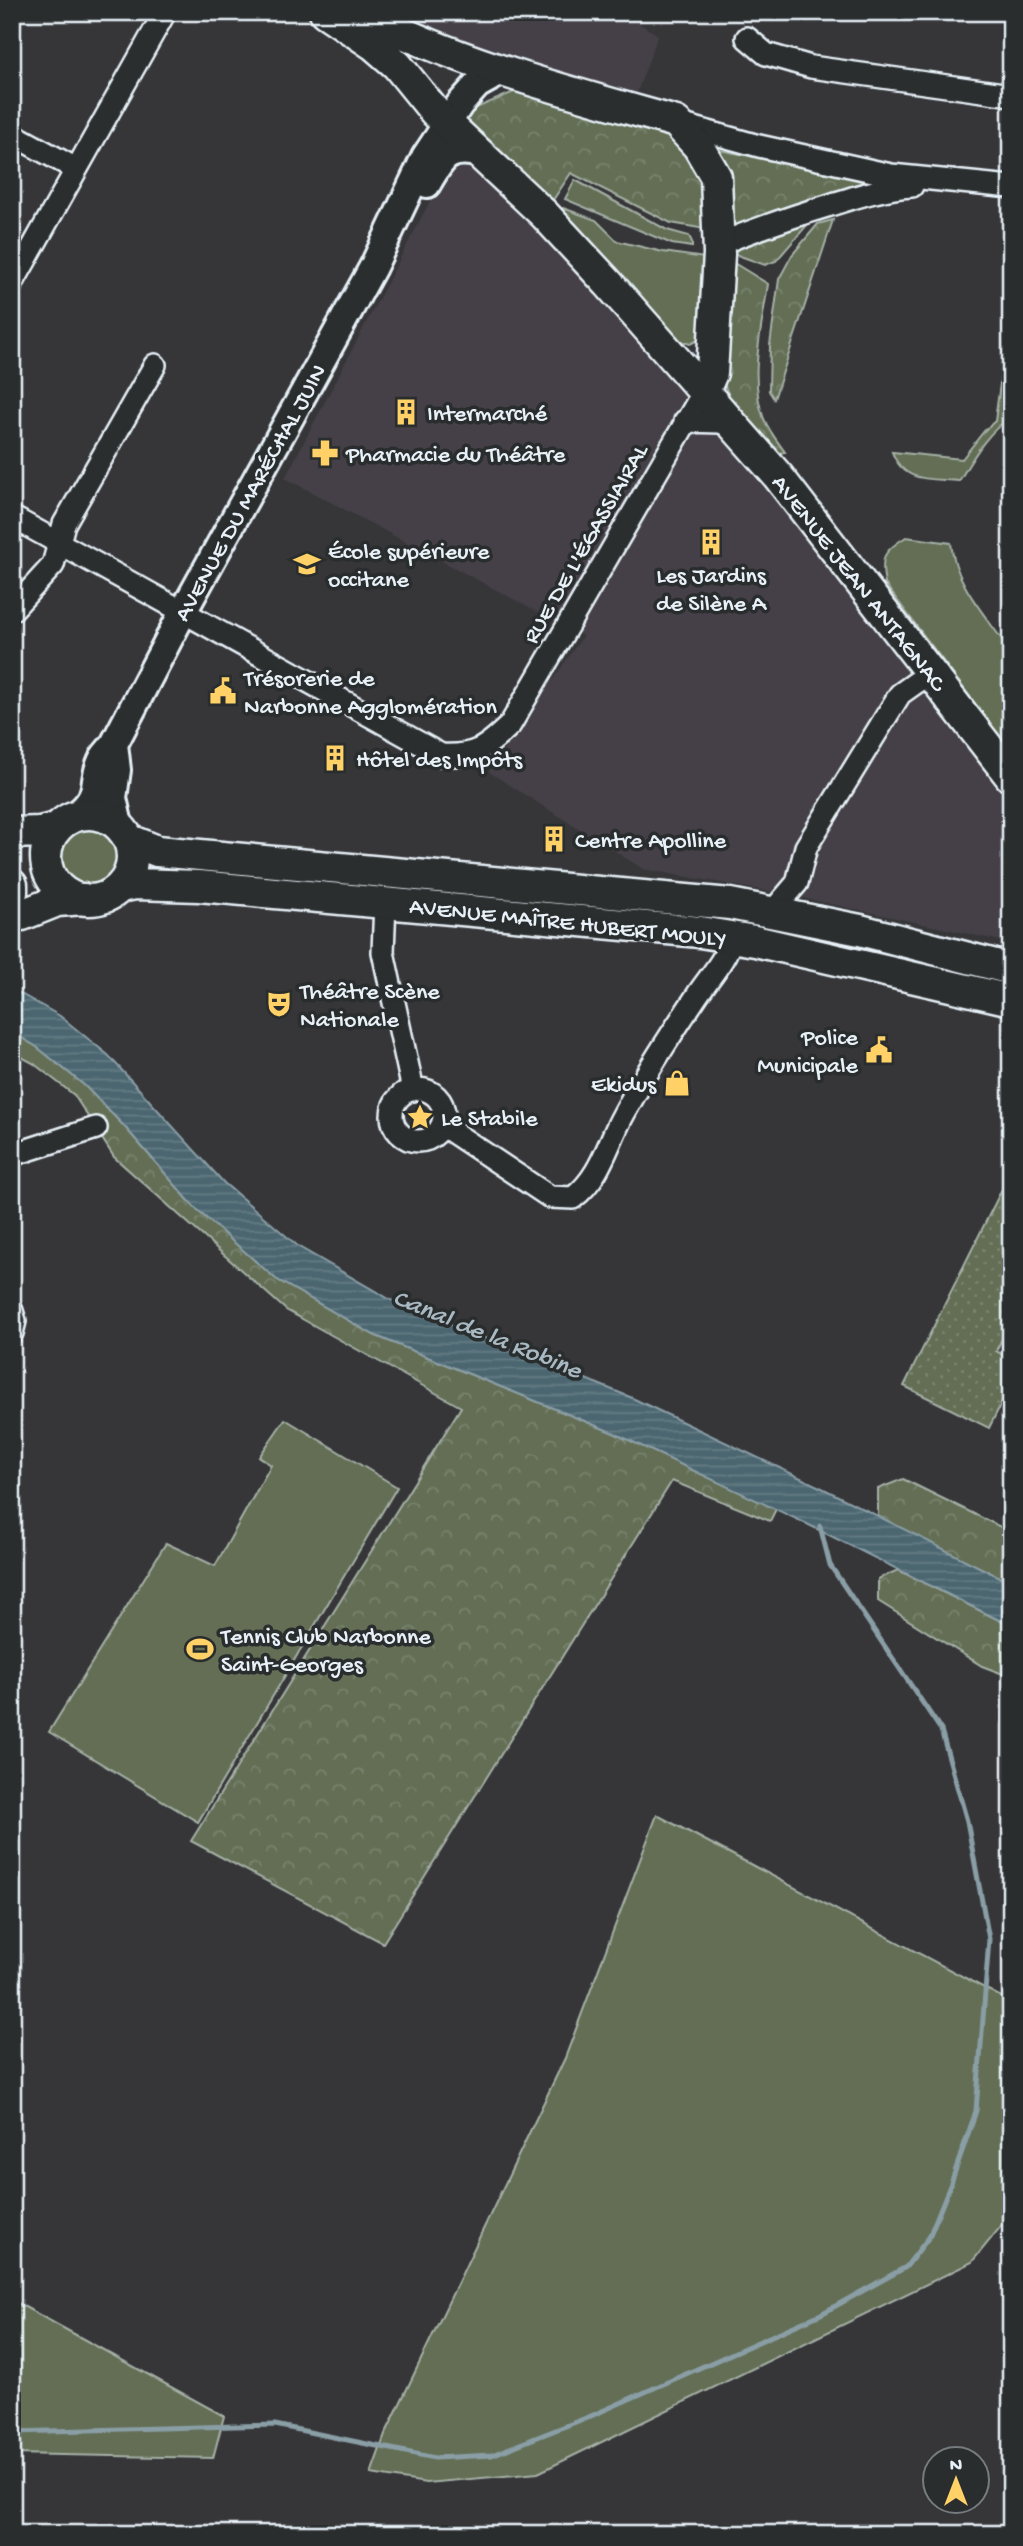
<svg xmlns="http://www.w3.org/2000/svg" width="1023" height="2546" font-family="'Gochi Hand',sans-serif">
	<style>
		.built { fill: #444046 }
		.grass { fill: #636e55; stroke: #a6b0a6; stroke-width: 2 }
		.forest { fill: url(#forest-crowns); stroke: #a6b0a6; stroke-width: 2 }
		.park { fill: url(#park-dots); stroke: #a6b0a6; stroke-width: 2 }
		.water { fill: url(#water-rules); stroke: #8a9ea6; stroke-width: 2 }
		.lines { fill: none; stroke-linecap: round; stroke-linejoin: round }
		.stream { stroke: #8a9ea6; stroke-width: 5 }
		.minor-casing { stroke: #e8f1f8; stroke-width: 26 }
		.tertiary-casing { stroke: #e8f1f8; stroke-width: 32 }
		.secondary-casing { stroke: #e8f1f8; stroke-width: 35 }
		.minor { stroke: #2a2d2e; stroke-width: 21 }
		.tertiary { stroke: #2a2d2e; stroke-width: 26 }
		.secondary { stroke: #2a2d2e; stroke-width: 30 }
		.labels { text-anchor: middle; stroke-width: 7; stroke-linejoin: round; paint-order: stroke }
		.poi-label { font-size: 24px; fill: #e8f1f8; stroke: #2a2d2e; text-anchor: start }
		.street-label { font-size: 24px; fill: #e8f1f8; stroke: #2a2d2e }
		.water-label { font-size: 26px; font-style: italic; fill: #a9b9c2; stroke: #2a2d2e }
	</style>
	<defs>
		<pattern id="forest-crowns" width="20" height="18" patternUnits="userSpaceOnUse" patternTransform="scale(1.75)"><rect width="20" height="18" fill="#636e55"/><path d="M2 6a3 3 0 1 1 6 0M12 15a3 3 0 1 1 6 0" fill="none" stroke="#79836e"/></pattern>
		<pattern id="park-dots" width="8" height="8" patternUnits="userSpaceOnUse" patternTransform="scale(1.75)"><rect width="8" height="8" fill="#636e55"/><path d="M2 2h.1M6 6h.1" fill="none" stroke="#79836e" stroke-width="1.8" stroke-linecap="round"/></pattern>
		<pattern id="water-rules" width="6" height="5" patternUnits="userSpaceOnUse" patternTransform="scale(1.75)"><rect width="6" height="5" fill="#4b6670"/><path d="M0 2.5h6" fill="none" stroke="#657c85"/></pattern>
	</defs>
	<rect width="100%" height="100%" fill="#363639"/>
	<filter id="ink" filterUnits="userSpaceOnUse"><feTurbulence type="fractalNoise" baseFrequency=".0143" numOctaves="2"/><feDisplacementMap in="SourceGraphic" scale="14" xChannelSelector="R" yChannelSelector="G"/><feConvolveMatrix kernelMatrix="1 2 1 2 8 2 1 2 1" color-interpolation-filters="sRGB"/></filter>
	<g filter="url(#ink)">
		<path class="built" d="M380 12H647L640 24 658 35 635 98 479 49Z
			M459 166H480L668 362 884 621 1011 803V943L794 896 643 869 489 772 583 636 285 478 429 203 449 171Z"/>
		<path class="grass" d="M575 180 667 230 689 236 692 242V247L672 244 565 199Z
			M563 208 596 220 617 241 663 252 712 259 703 338 690 344 671 338 554 214Z
			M1011 301V417C987 432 973 458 959 481 930 478 904 484 892 452L962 459 985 430 995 421Z
			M906 537 951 543C955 582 981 610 1003 641L1011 647V751L885 584C880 557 883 551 906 537Z
			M58 857a31 31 0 1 1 62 0a31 31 0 1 1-62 0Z
			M285 1419 397 1487 198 1822 49 1732 166 1543 215 1566 271 1465 259 1457Z
			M657 1815 1011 2002V2214L972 2262 538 2473 426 2483 371 2474 385 2435 565 2058Z
			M12 2300 224 2416 213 2458 12 2454Z"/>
		<path class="forest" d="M516 91 674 131 700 159 711 230 671 223 571 173 551 203 459 124 476 108Z
			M710 148 838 174 884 180 726 238Z
			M814 217 776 261 765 265 729 252 758 237Z
			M833 220 774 399 769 391 770 345 779 279 792 255 818 224Z
			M729 260 768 284C762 327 748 378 764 419 769 431 777 441 785 452L773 454C755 433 732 410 724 383 716 354 727 292 729 260Z
			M12 1032 37 1047 84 1085 124 1126 197 1210 276 1279 374 1335 614 1433 776 1509 770 1521 672 1481 383 1943 191 1841 461 1407 286 1310 114 1157 74 1095 33 1063 12 1052Z
			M903 1479 1011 1532V1583L878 1517V1489Z
			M898 1570 1011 1626V1677L982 1666 878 1601V1579Z"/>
		<path class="park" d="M1011 1171V1321L996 1351 1011 1359V1384L989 1428 904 1386Z"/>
		<path class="water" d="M12 989 60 1016 108 1055 224 1183 299 1247 391 1300 630 1397 824 1489 1011 1583V1626L807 1524 614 1433 374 1335 276 1279 197 1210 124 1126 84 1085 37 1047 12 1032Z"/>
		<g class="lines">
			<path class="stream" d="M12 2432 275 2425 435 2458 492 2455 591 2416 821 2314 906 2267 929 2237 951 2183 976 2111 989 1939 967 1821 941 1730 830 1565 820 1526"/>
			<g class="minor-casing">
				<path id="minor" d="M747 38 766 54 811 67 1011 95
					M680 124 759 146 891 175 1011 187
					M12 134 76 169
					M719 244C754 230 790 217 827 206 855 197 882 188 912 186
					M12 284 165 12
					M685 421 720 422 736 428
					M12 517 441 755C475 757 486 748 510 725L704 391
					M12 610 53 565 64 524 155 365
					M385 903 383 952 413 1090
					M774 913 779 904 797 883 806 847 900 694 931 672
					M392 1115a26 26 0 1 1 52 0a26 26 0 1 1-52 0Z
					M442 1125 550 1197 573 1198C599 1178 606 1149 620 1121 642 1079 669 1037 696 997 709 977 726 960 732 937
					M12 1155 96 1128
					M12 1311 15 1321 12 1333"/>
			</g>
			<g class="tertiary-casing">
				<path id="tertiary" d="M427 184C443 156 449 146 482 154
					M114 744 117 770 113 798 119 825
					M77 814C103 794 90 782 103 758 106 753 111 749 114 744L183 612 373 267 425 157 460 104 477 85 504 70"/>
			</g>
			<g class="secondary-casing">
				<path id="secondary" d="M325 12 374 45 397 65 435 112 545 215 608 283 778 476 1011 777
					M359 12C457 63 570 92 676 122L698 146 716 177 719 254 712 373 704 391
					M46 857a43 43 0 1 1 86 0a43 43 0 1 1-86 0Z
					M12 833 40 832 56 828
					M130 840 157 851 730 904 860 930 1011 969
					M12 885V892
					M120 887 135 884 199 886 700 932 755 941 1011 1000
					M22 915 57 901 84 899"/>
			</g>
			<use href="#minor" class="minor"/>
			<use href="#tertiary" class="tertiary"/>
			<use href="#secondary" class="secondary"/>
		</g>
	</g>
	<defs>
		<g id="building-bare" transform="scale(2.1)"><path d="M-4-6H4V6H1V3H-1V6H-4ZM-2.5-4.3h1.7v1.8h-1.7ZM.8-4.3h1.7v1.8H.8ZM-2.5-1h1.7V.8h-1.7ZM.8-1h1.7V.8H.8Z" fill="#ffd166" stroke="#2a2d2e" stroke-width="2.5" paint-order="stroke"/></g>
		<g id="pharmacy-bare" transform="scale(2.1)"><path d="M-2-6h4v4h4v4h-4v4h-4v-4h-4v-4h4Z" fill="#ffd166" stroke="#2a2d2e" stroke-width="2.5" paint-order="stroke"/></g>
		<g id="university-bare" transform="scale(2.1)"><path d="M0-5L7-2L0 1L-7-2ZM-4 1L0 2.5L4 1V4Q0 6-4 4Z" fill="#ffd166" stroke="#2a2d2e" stroke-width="2.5" paint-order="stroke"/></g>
		<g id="civic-bare" transform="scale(2.1)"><path d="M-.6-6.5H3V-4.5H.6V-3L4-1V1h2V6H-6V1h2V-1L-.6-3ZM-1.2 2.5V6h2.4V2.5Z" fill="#ffd166" stroke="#2a2d2e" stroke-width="2.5" paint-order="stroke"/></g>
		<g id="theatre-bare" transform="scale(2.1)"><path d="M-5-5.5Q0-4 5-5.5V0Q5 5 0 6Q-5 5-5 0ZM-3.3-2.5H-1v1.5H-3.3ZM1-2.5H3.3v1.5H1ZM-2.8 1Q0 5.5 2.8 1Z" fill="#ffd166" stroke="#2a2d2e" stroke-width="2.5" paint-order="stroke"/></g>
		<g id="shop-bare" transform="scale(2.1)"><path d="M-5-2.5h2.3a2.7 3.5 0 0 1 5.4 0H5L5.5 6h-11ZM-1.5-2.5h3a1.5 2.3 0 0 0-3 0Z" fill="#ffd166" stroke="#2a2d2e" stroke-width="2.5" paint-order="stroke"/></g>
		<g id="sight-bare" transform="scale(2.1)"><path d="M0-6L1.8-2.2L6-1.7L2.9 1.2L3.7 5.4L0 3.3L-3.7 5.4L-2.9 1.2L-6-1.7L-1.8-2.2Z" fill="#ffd166" stroke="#2a2d2e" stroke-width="2.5" paint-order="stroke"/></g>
		<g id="stadium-bare" transform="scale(2.1)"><path d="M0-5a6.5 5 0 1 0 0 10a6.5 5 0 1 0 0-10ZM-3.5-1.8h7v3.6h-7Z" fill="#ffd166" stroke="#2a2d2e" stroke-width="2.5" paint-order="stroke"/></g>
	</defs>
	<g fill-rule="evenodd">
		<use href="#building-bare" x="406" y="412"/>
		<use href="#pharmacy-bare" x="325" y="453"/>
		<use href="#building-bare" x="711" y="542"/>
		<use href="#university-bare" x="307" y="564"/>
		<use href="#civic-bare" x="223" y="691"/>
		<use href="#building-bare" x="335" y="758"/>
		<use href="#building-bare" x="554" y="839"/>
		<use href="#theatre-bare" x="279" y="1004"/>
		<use href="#civic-bare" x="879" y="1050"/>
		<use href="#shop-bare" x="677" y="1083"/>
		<use href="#sight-bare" x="420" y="1117"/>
		<use href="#stadium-bare" x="200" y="1649"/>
	</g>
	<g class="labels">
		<g class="poi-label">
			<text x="427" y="420">Intermarché</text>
			<text x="346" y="461">Pharmacie du Théâtre</text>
			<text x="328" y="558">École supérieure<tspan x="328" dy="28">occitane</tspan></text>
			<text x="711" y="582" text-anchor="middle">Les Jardins<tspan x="711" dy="28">de Silène A</tspan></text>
			<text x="244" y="685">Trésorerie de<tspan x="244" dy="28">Narbonne Agglomération</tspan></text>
			<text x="356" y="766">Hôtel des Impôts</text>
			<text x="575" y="847">Centre Apolline</text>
			<text x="300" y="998">Théâtre Scène<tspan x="300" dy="28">Nationale</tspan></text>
			<text x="858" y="1044" text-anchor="end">Police<tspan x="858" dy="28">Municipale</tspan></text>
			<text x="656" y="1091" text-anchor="end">Ekidus</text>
			<text x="441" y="1125">Le Stabile</text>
			<text x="221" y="1643">Tennis Club Narbonne<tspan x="221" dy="28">Saint-Georges</tspan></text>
		</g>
		<g class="street-label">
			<text transform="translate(249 492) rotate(-61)" y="8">AVENUE DU MARÉCHAL JUIN</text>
			<text transform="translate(584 543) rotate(-60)" y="8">RUE DE L'ÉGASSIAIRAL</text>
			<text transform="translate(860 582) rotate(52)" y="8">AVENUE JEAN ANTAGNAC</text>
			<text transform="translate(568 921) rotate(6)" y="8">AVENUE MAÎTRE HUBERT MOULY</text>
		</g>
		<g class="water-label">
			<text transform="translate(488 1332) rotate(22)" y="9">Canal de la Robine</text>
		</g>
	</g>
	<rect width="1023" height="2546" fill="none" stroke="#2a2d2e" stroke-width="42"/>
	<rect x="21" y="21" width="981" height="2504" fill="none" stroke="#e8f1f8" stroke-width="2.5" filter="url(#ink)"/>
	<g transform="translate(956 2480)"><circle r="33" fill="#2a2d2e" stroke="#767b7f" stroke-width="2"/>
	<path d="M0-5L12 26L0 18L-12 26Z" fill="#ffd166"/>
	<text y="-10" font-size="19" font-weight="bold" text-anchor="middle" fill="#e8f1f8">N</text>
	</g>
</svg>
